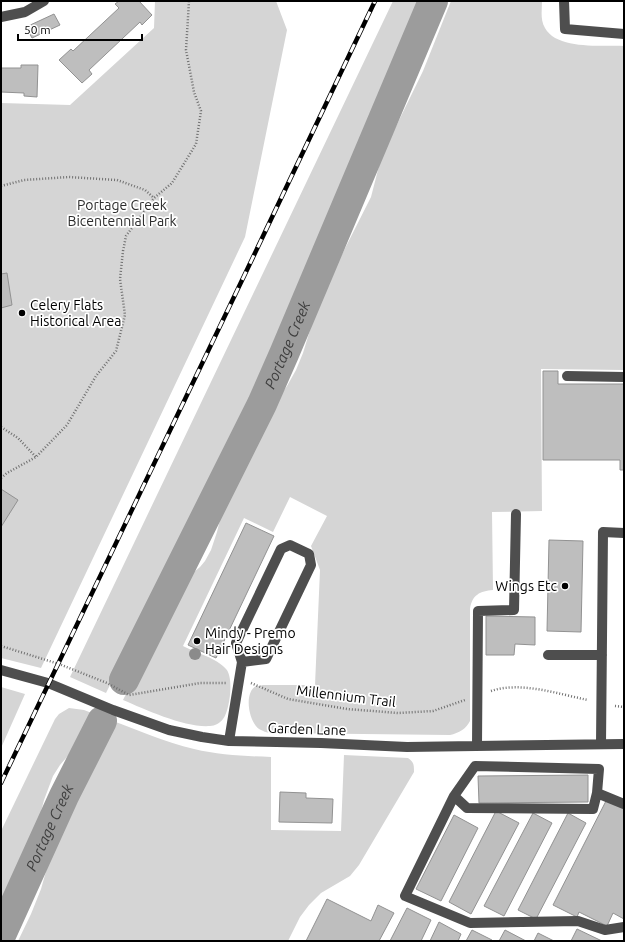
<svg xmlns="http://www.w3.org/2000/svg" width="625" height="942" font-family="Ubuntu,sans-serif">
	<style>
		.green { fill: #d5d5d5 }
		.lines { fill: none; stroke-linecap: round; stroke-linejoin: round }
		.river { stroke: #9c9c9c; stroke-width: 30 }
		.building { fill: #bebebe; stroke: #929292 }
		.path { stroke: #707070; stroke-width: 2.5; stroke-dasharray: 1 2; stroke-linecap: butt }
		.minor { stroke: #4e4e4e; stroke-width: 10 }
		.rail-casing { stroke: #000; stroke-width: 4.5 }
		.rail { stroke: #fff; stroke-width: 3; stroke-dasharray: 9; stroke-linecap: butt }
		.tree { fill: #8b8b8b }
		.poi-dot { fill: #000; stroke: #fff; stroke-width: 1.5 }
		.labels { text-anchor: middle; stroke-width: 3.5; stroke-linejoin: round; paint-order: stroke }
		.park-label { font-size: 14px; fill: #2c2c2c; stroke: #fff }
		.poi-label { font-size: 14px; fill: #000; stroke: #fff; text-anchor: start }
		.street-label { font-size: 14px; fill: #000; stroke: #fff }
		.water-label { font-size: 15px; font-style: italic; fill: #3d3d3d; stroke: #fff }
	</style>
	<rect width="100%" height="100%" fill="#fff"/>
	<path class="green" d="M155 1H276L287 30 245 237 41 668 1 658V103L70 105 154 28Z
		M393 1H424L343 190 275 356 106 693 70 677Z
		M451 1H542C542 10 540 20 545 28 557 50 602 45 624 46V370L541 369 542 511 492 512 493 590C480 591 472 595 470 609V721C466 729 459 733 450 735L276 733C271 733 266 733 261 730 249 725 243 693 256 686 258 686 260 686 263 685H315L320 570 311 546 327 516 290 497 273 532 244 518 183 646C196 653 217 658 226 669 234 677 230 710 223 719 220 723 215 726 210 726 186 728 146 710 123 700L176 594 188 577 200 567 205 561 211 550 217 532 227 491 233 476 270 410 287 386 296 370 303 353 318 304 326 286 371 197 379 166 385 149 423 71Z
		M1 687 25 694 1 748Z
		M69 708 84 710 97 715 86 735 60 765 53 776 44 800 36 831 20 864 1 917V831L55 719 59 714Z
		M110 720C138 730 165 742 194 749 219 755 245 756 271 757V830L341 831 344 755 408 758C414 762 414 765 414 772L359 865 350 876 321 893 309 905 300 917 288 941H18L31 914 41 889 47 868 51 843 64 807Z"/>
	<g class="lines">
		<g class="river">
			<path id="s1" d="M124 680 262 404 284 354 433 1"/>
			<path id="s2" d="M1 935 64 796 102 721"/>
		</g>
	</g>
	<path class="building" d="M119 1H139L152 15 142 25 140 22 89 70 92 74 82 83 59 60 71 49 73 51 119 8 115 4Z
		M54 14 60 25 32 38 26 27Z
		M21 65H38L37 97 24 96V93L1 92V68H21Z
		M7 273 12 305 1 308V274Z
		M543 371H558V384H624V470H620V460H543Z
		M1 489 18 500 1 527Z
		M246 523 274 536 216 658 188 645Z
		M549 540 583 541 581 632 547 631Z
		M486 616 535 617V645L515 644 514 655H486Z
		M588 775V802L479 803 478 776Z
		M280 792 306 793V798L333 799 332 823 279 822Z
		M607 799 624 808V919L613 913 607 926 579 912 577 917 553 905Z
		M496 811 519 823 471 914 449 902Z
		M533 813 552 823 504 916 484 906Z
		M568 813 586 823 536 919 518 910Z
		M454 815 478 828 441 901 416 889Z
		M327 899 371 921 378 905 394 913 379 941H306Z
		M407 908 431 920 421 941H390Z
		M439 922 461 934 458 941H430Z
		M577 929 602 941H571Z
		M472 930 492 940V941H466Z
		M505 930 526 941H499Z
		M538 933 554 941H534Z"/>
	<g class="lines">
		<path class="path" d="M1 186 24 180 69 177 117 180 145 190 154 198
			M1 427 18 438 36 457
			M1 478 7 473 36 457 67 425 96 376 116 351 125 315 120 279 123 251 126 236 154 198 172 183 196 144 201 111 194 92 186 50 189 1
			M1 646 59 664 107 683 129 695 200 683H226
			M251 683 288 699 347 709 398 713 433 711 465 700
			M491 691C521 681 558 694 588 700
			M615 706 624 707"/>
		<path class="minor" d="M564 1 565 29 624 34
			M1 17 25 12 44 1
			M567 376 624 377
			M548 655H602
			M1 670 48 683 113 710 169 730 202 737 229 741 321 743 407 747 624 744
			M229 741 242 662 236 643 281 549 290 545 309 554 311 565 266 659 242 662
			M601 744 603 532 624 533
			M477 746 478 611 514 610 516 514
			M475 766 599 769 597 793 593 809 467 808 454 796Z
			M597 793 624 804
			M454 796 405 896 470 923 578 921 605 930 624 927"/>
		<g class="rail-casing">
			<path id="rail" d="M1 783 245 274 375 1"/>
		</g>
		<use href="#rail" class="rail"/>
	</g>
	<circle class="tree" cx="195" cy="654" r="6"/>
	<g class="poi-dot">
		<circle cx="22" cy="313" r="4"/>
		<circle cx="565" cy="586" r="4"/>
		<circle cx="197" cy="641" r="4"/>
	</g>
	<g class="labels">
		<g class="park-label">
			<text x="122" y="210">Portage Creek<tspan x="122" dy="16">Bicentennial Park</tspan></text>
		</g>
		<g class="poi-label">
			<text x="30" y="310">Celery Flats<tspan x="30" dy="16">Historical Area</tspan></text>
			<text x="557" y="591" text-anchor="end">Wings Etc</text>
			<text x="205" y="638">Mindy - Premo<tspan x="205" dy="16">Hair Designs</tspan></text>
		</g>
		<g class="street-label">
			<text transform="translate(346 696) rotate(7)" y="5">Millennium Trail</text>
			<text transform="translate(307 729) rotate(2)" y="5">Garden Lane</text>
		</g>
		<g class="water-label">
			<text dy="5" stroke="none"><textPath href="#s1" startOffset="373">Portage Creek</textPath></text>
			<text dy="5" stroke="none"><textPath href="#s2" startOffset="118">Portage Creek</textPath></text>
		</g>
	</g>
	<rect width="625" height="942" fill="none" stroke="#000000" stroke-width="4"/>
	<path d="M18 34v6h124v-6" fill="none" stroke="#000000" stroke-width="2"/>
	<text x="24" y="34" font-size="12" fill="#000000" stroke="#ffffff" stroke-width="3" paint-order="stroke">50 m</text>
</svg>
